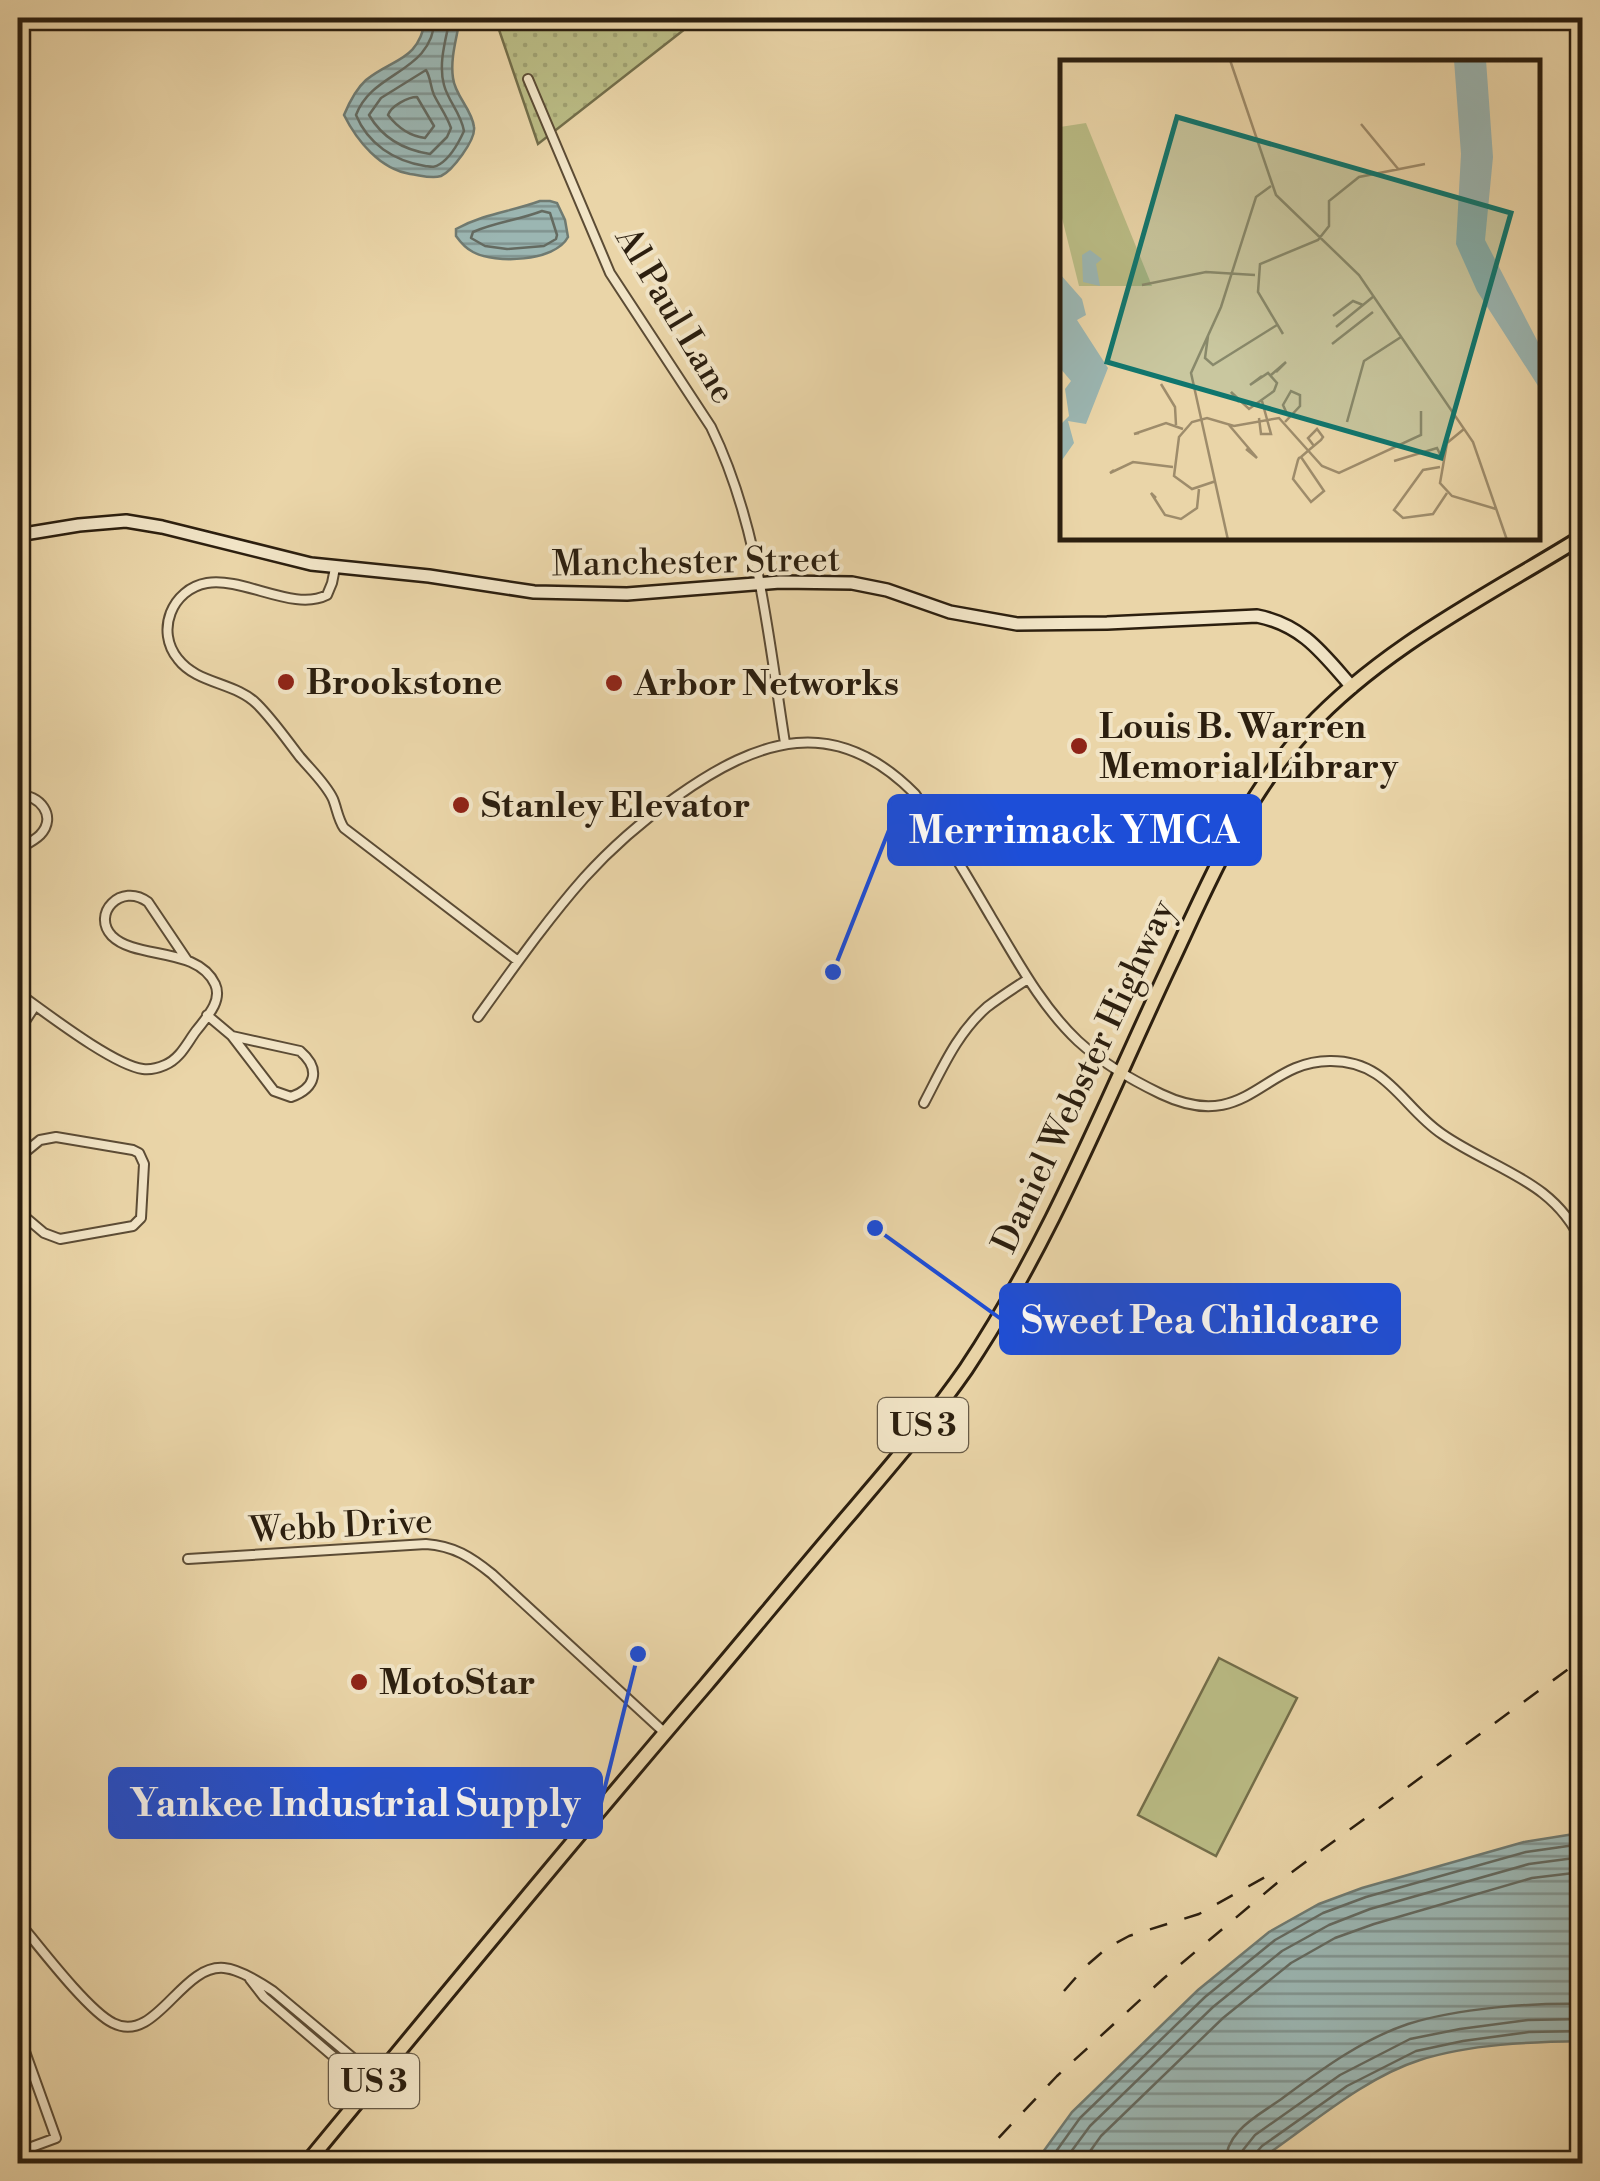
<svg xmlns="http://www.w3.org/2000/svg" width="1600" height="2181" font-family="'Libre Bodoni',serif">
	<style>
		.green { fill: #babc85; stroke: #736e4a; stroke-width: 2.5 }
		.park { fill: url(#park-dots); stroke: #736e4a; stroke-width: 2.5 }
		.water { fill: url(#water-rules); stroke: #6f7a71; stroke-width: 2.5 }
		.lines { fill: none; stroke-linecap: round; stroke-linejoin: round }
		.shore { stroke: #646a60; stroke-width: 2.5 }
		.street-casing { stroke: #5c4c35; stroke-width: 12 }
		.secondary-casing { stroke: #2c1f0f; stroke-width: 16 }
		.primary-casing { stroke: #2c1f0f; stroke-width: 18 }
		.street { stroke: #f1e4c6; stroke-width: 8 }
		.secondary { stroke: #f1e4c6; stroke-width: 11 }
		.primary { stroke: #ead5a8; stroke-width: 12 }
		.rail { stroke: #2c1f0f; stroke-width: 2.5; stroke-dasharray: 18 18; stroke-linecap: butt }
		.poi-dot { fill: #8f2418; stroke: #f1e4c6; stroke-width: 4 }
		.labels { text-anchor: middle; stroke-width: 8; stroke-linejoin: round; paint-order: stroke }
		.shield { fill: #f1e4c6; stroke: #675a46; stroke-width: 2.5 }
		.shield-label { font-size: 32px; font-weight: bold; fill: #2c1f0f }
		.street-label { font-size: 35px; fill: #2c1f0f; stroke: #f1e4c6 }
		.poi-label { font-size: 35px; font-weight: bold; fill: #2c1f0f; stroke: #f1e4c6; text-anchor: start }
		.inset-road { fill: none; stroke: #9e8c6b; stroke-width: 2.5 }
		.view { fill: #0f766e; fill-opacity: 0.15; stroke: #0f766e; stroke-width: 5 }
		.inset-edge { fill: none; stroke: #2c1f0f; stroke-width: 5 }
		.leader { fill: none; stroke: #1d4ed8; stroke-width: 4 }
		.callout-dot { fill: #1d4ed8; stroke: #f1e4c6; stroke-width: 4 }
		.callout { fill: #1d4ed8; stroke: #1d4ed8; stroke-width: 4 }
		.callout-label { font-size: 38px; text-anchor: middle; font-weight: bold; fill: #fff }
	</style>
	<defs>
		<pattern id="park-dots" width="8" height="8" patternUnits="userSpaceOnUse" patternTransform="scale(2.5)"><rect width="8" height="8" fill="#babc85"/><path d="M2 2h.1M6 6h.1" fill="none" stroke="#a0a172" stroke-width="1.8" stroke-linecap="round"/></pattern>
		<pattern id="water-rules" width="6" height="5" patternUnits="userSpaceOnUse" patternTransform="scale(2.5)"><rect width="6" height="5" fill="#9bb6b2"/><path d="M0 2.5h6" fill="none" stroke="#7f938f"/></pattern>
	</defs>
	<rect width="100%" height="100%" fill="#ead5a8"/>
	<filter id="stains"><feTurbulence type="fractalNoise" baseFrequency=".002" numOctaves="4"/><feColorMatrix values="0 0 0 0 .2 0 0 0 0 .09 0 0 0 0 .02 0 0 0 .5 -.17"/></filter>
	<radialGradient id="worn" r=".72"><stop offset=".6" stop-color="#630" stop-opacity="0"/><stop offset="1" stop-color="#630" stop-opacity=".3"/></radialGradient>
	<path class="green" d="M1219 1658 1297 1698 1216 1856 1138 1815Z"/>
	<path class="park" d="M495 18H699L538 144Z"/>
	<path class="water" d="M426 18H460C457 37 450 58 453 78 455 96 472 109 474 127 476 140 452 171 441 176 431 179 420 175 410 174 380 169 357 141 344 115 349 103 356 89 366 80 395 57 418 62 426 18Z
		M540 201H550L557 203 565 220 568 237C555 262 495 264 473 252 465 248 461 243 456 236V229C486 213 510 212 540 201Z
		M1574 1834H1582V2041C1531 2042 1470 2044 1420 2060 1366 2077 1314 2122 1268 2154L1260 2163H1035L1072 2112 1198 1990 1269 1932 1319 1904 1362 1888 1524 1842Z"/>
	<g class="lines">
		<path class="shore" d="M435 18C432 74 373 70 356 115 368 144 394 161 425 166 432 167 434 168 440 164 451 157 459 142 464 131 461 113 448 101 444 85 438 63 446 39 450 18
			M426 70C431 78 430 86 434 95 440 107 447 116 451 128L447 137 430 154C404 150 383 139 369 115L381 98Z
			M417 97 434 126 425 138C409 136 398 128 388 115 391 106 408 97 417 97Z
			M542 211 550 213 557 235 556 239 544 246 507 249 485 246 471 238 473 232C496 222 519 220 542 211Z
			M1047 2164 1080 2118 1205 1997 1275 1940 1323 1913 1366 1897 1526 1852 1582 1844
			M1062 2164 1090 2126 1213 2007 1282 1951 1329 1925 1370 1909 1529 1864 1582 1857
			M1081 2164 1101 2136 1223 2018 1291 1963 1335 1938 1374 1924 1532 1878 1582 1872
			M1225 2164C1226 2132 1254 2118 1277 2102 1317 2073 1360 2040 1408 2024 1459 2008 1529 2003 1582 2004
			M1240 2164 1243 2150 1255 2135 1340 2075 1410 2039 1460 2029 1528 2020 1582 2019
			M1253 2164 1254 2155 1262 2146 1347 2086 1416 2051 1463 2041 1529 2032 1582 2031"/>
		<g class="street-casing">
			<path id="street" d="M528 79 610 273 711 427C759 526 768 636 785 743
				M335 568 332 583 327 595C294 612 244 577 207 583 172 589 155 631 178 659 197 684 235 682 257 704 273 720 286 739 300 757 311 770 326 784 333 799 337 809 338 819 344 828L518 961
				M18 795C39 794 58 816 40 835 34 841 25 845 18 849
				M18 993C45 1012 113 1065 143 1069 150 1070 158 1068 165 1065 180 1059 187 1043 196 1031 206 1018 223 1001 215 984 197 946 136 960 112 936 91 914 121 882 148 902L187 960
				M207 1015 232 1036 300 1051C321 1069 316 1088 291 1097L274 1091 232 1036
				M478 1017C512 970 546 921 584 878 612 847 642 821 676 797 759 738 835 713 915 794 942 833 967 876 991 917 1017 960 1041 1006 1078 1041 1102 1063 1132 1080 1161 1094 1247 1135 1263 1060 1331 1061 1388 1061 1402 1107 1442 1134 1494 1170 1554 1180 1582 1243
				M18 1032 35 1006
				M924 1103C942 1069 957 1033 987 1007 1000 997 1014 988 1028 979
				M18 1158 40 1140 56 1137 133 1150 139 1153 144 1164 141 1218 133 1226 60 1239 44 1233 18 1211
				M188 1559 426 1544C454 1546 471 1557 492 1574L665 1733
				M18 1921C38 1945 88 2011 113 2023 156 2045 181 1964 224 1968 238 1969 261 1983 273 1991L377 2078
				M250 1979 264 1997 369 2087
				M18 2032 56 2138 18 2152"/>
		</g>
		<g class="secondary-casing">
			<path id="secondary" d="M18 535 79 525 126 521 162 527 311 564 429 576 534 592 627 594 780 582 852 583 887 590 950 612 1017 624 1107 623 1257 616C1303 625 1323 654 1352 687"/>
		</g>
		<g class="primary-casing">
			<path id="primary" d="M306 2164C438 2004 570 1843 705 1686 755 1627 804 1567 854 1509 892 1464 932 1418 966 1369 1050 1243 1106 1101 1170 965 1209 882 1244 797 1307 729 1384 646 1487 596 1582 537"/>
		</g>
		<use href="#street" class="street"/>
		<use href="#secondary" class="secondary"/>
		<use href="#primary" class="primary"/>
		<path class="rail" d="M1064 1991 1085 1967 1107 1948 1129 1936 1199 1914 1274 1872
			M974 2164 1057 2076 1163 1979 1277 1883 1582 1659"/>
	</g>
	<g class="poi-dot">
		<circle cx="286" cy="682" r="10"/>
		<circle cx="614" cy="683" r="10"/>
		<circle cx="1079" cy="746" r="10"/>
		<circle cx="461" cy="805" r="10"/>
		<circle cx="359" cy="1682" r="10"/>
	</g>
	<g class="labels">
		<g class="shield">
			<rect x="878" y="1398" width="90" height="54" rx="8"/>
			<rect x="329" y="2054" width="90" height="54" rx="8"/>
		</g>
		<g class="shield-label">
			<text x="923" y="1436">US 3</text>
			<text x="374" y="2092">US 3</text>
		</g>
		<g class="street-label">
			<text transform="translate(676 315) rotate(59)" y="12">Al Paul Lane</text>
			<text transform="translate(696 561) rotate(-1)" y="12">Manchester Street</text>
			<text transform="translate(1083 1076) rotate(-65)" y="12">Daniel Webster Highway</text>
			<text transform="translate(341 1525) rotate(-3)" y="12">Webb Drive</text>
		</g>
		<g class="poi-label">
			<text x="306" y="694">Brookstone</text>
			<text x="634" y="695">Arbor Networks</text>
			<text x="1099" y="738">Louis B. Warren<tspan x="1099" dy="40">Memorial Library</tspan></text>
			<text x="481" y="817">Stanley Elevator</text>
			<text x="379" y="1694">MotoStar</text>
		</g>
	</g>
	<g transform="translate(1060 60)">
		<rect width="480" height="480" fill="#ead5a8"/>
		<path d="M26 63 92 226H19L0 150V67Z" fill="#babc85"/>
		<path d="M426 0 433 97 425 180 480 286V329L417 231 396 184 401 94 394 0ZM30 190 42 199 36 204 40 226 23 222 22 195ZM0 214 22 239 26 255 17 260 48 308 26 364 8 361 14 383 0 403V365L9 356 5 329 11 321 0 308Z" fill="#9bb6b2"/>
		<path class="inset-road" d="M170 0 216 135 299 215 413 382 447 480M301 64 339 110M82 225 146 212 195 215M273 256 293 241 303 245M276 267 314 236M223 274 198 232 200 204 258 180 269 166V141L299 117 365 104M148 276 145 298 153 305 217 265M272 284 313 252M211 315 226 302 216 312M101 324 115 347 116 365M179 342 171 332 189 349 214 331 217 323 208 313 190 325 202 316M199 358 201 374H211L202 341M225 362 240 346V335L231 331 223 345 228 356M287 362 304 301 341 277M169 365 197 398 186 389M404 369 387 383 380 423 392 436 436 449M79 373 74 374 106 363 123 369M241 397 264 431 251 442 233 419 238 400 239 398 241 397 249 390 261 380 263 377 257 369 248 378 254 386M344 398 334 401 377 388 383 400M380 407 363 410 334 450 343 458 373 454 387 433M54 410 50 413 73 402 113 407M156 421 132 429 114 416 119 377 132 362 147 358 174 366 219 358 262 406 279 413 361 375V351M96 438 91 433 105 455 121 459 137 448 139 429M168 480 131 313 161 247 196 137 211 126"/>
		<path class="view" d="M117 57 451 153 381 398 47 302Z"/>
		<rect width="480" height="480" class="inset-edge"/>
	</g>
	<path class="leader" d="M833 972L889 830M875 1228L1001 1319M638 1654L601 1803"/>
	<g class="callout-dot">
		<circle cx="833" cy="972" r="10"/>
		<circle cx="875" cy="1228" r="10"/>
		<circle cx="638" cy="1654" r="10"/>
	</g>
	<g class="callout">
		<rect x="889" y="796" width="371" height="68" rx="10"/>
		<rect x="1001" y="1285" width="398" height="68" rx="10"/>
		<rect x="110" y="1769" width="491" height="68" rx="10"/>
	</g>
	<g class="callout-label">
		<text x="1074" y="843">Merrimack YMCA</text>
		<text x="1200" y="1333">Sweet Pea Childcare</text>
		<text x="355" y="1816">Yankee Industrial Supply</text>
	</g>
	<rect width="1600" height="2181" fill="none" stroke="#ead5a8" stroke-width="60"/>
	<rect x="20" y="20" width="1560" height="2141" fill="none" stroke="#2c1f0f" stroke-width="5"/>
	<rect x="30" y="30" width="1540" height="2121" fill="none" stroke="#2c1f0f" stroke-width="2.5"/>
	<rect width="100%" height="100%" filter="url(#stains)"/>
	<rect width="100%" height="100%" fill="url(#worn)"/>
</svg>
